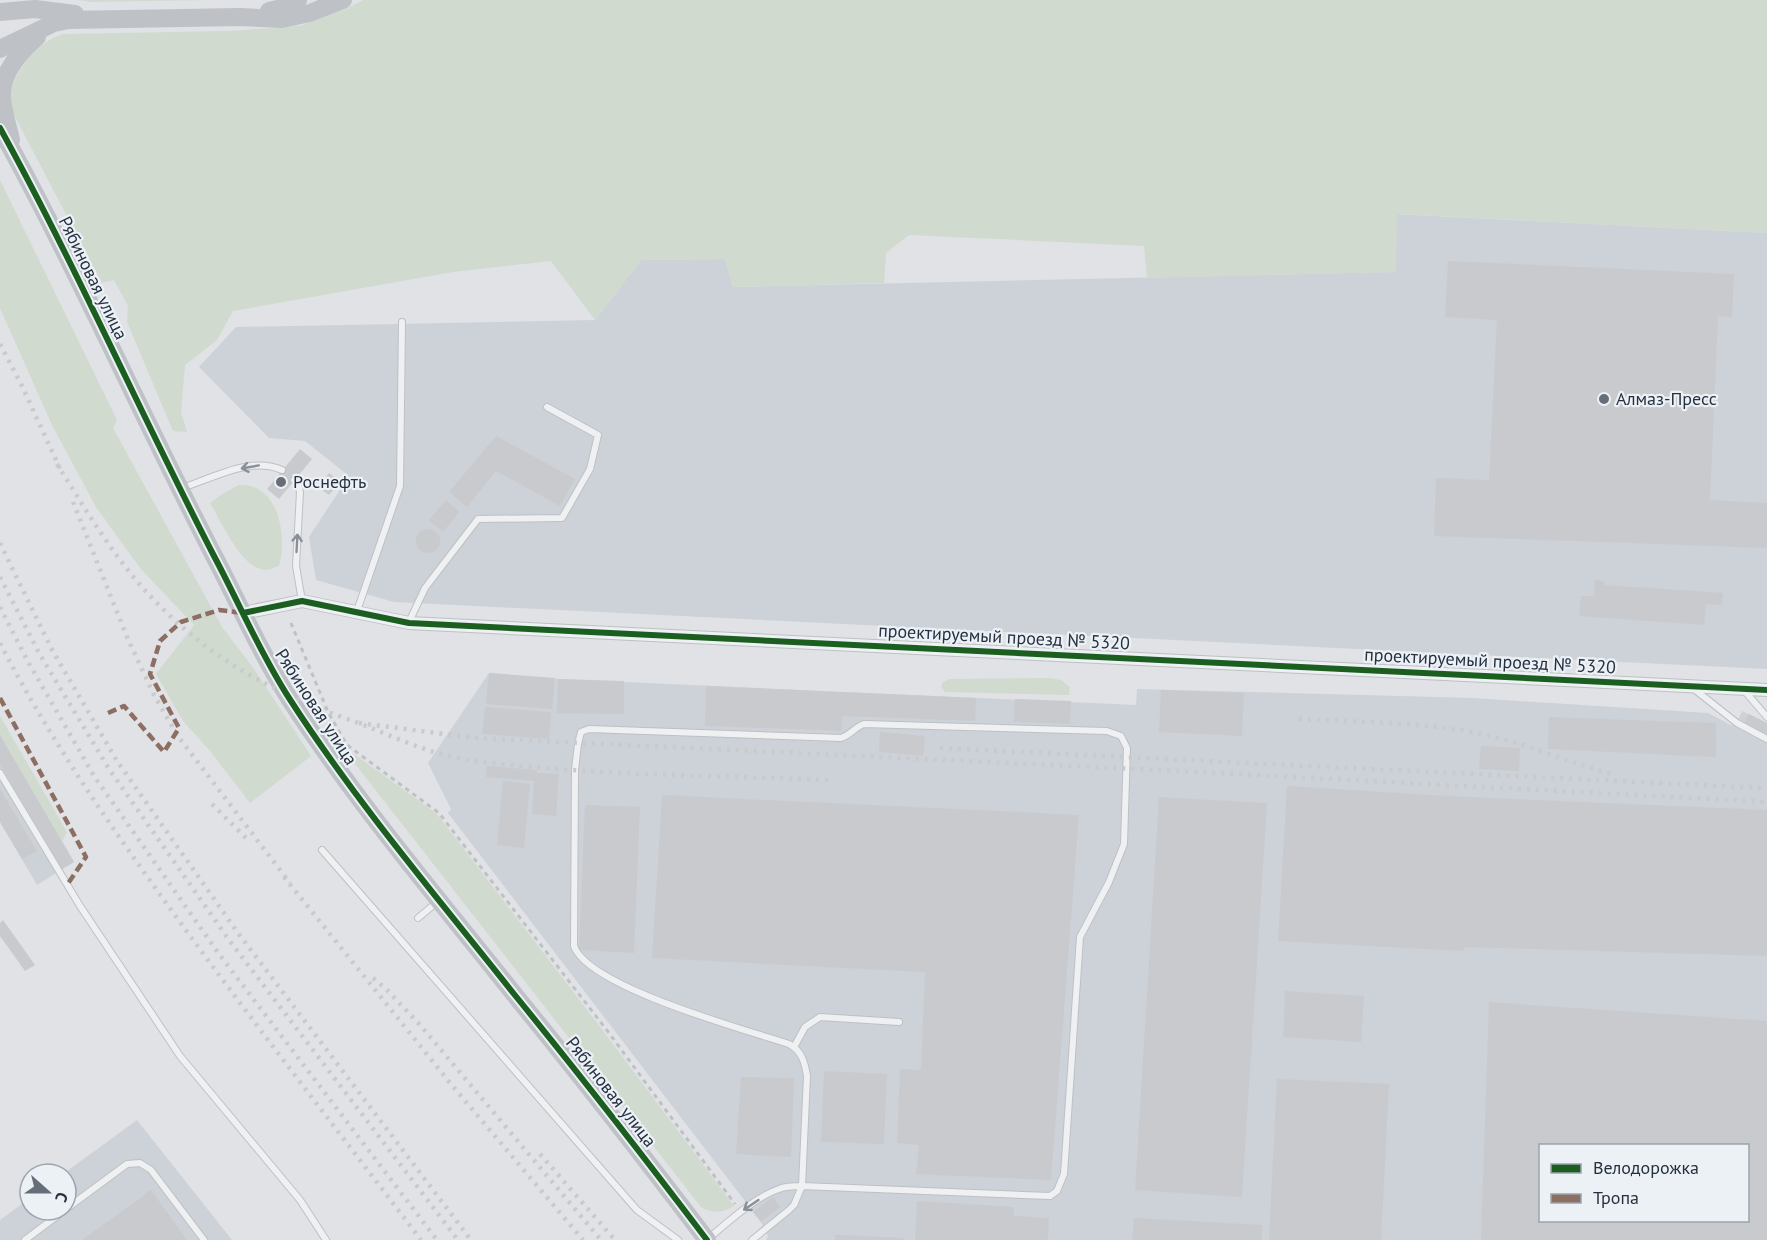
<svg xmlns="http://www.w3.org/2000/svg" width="1767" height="1240" font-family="'PT Sans',sans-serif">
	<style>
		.built { fill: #cdd2d9; fill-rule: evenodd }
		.green { fill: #d1dacf }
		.building { fill: #c8cacd; fill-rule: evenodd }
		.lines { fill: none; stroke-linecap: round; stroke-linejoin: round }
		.lane-casing { stroke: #bec0c3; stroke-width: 8 }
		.street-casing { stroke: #bec0c3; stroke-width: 14 }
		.path { stroke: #bfc1c5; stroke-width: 3; stroke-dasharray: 4.5 4.5; stroke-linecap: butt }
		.lane { stroke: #eff0f2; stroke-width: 6 }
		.street { stroke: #eff0f2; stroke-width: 12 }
		.secondary { stroke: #bec1c6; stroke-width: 18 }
		.rail { stroke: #c8cacd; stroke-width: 4.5; stroke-dasharray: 3 6; stroke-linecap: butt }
		.quiet { stroke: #8d6e63; stroke-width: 4.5; stroke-dasharray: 9 4.5; stroke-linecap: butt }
		.cycleway-casing { stroke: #ecf1f6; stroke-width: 10 }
		.cycleway { stroke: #1b5e20; stroke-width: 6 }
		.oneway { stroke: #8a9099 }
		.poi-dot { fill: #666e7a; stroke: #ecf1f6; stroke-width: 2 }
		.labels { text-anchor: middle; stroke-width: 4.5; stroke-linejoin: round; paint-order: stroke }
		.street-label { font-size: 18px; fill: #253040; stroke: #ecf1f6 }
		.poi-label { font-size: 18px; fill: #253040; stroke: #ecf1f6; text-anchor: start }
	</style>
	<rect width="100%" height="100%" fill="#e0e2e5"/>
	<path class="built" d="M1396 214 1767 233V669L394 602 316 580 309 537 349 476 305 441 269 438 199 367 236 327 595 320 641 260 725 259 733 287 1395 272Z
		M489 673 558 679 1136 705 1137 689 1473 698 1708 713 1731 725 1737 723 1742 711 1767 723V1240H766L768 1236 761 1222 448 813 451 809 428 763ZM1540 1146H1748V1220H1540Z
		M0 735 74 862 37 885 0 822Z
		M137 1120 232 1240H0V1220L30 1198V1210H66V1174H63Z"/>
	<path class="green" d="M78 0H207L91 2Z
		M363 0H1767V233L1397 214 1396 272 1147 278 1144 246 909 235 886 253 884 283 733 287 725 259 641 260 595 320 551 261 453 272 233 311 217 340 185 365 181 412 187 432 173 431 127 322 128 306 114 280 102 283 12 111C12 107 10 101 10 97 12 72 40 40 63 34L229 31 286 27 303 25 346 9Z
		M0 180 117 420 113 428 222 627 254 669 311 756 250 803 211 752 183 721 156 674 194 625 140 568 96 507 52 425 0 308Z
		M239 485C278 482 288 537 279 566 275 567 270 570 266 570 242 570 221 521 210 503L222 494Z
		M1049 678 1061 680 1070 687 1069 695 945 692 941 687 943 682 949 679Z
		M0 716 67 832 62 841 0 735Z
		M354 754 437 814 604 1032 734 1206C723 1213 712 1214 701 1207L349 756Z"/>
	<path class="building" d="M1448 261 1734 274 1732 317 1718 316 1710 500 1767 503V548L1434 536 1436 478 1489 480 1497 320 1445 317Z
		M496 436 575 479 560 506 496 471 467 507 449 492Z
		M300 449 312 459 279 499 267 489Z
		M329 473 340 482 329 495 318 487Z
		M446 500 459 512 443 532 429 520Z
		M416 541a12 12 0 1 1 24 0a12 12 0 1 1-24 0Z
		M1595 580 1604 581V585L1723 593 1722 605 1706 604 1704 625 1579 616 1581 596H1594Z
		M489 673 555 678 552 709 486 704Z
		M558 679 624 681V714L557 713Z
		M706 686 976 698 975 721 842 716 841 731 705 726Z
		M1161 690 1244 693 1242 736 1159 732Z
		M1015 699 1071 701 1070 724 1014 722Z
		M485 707 551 712 549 739 482 734Z
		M1749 714 1767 723V735L1744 723Z
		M1549 717 1716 723V757L1548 749Z
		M880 732 925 736 923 756 879 752Z
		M0 735 74 862 62 869 0 764Z
		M1481 746 1520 748 1519 771 1479 769Z
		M487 766 537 770V773L559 774 556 816 532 814 534 781 486 777Z
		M503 781 530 784 524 848 497 845Z
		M1287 786 1445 796 1767 810V956L1464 947 1463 951 1278 941Z
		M0 789 37 851 22 859 0 822Z
		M662 795 1079 815 1051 1180 916 1174 919 1145 897 1143 900 1069 921 1070 925 972 652 958Z
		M1159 797 1267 803 1242 1197 1135 1190Z
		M585 805 640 807 634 953 579 950Z
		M3 920 35 965 25 971 0 936V923Z
		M1285 991 1364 996 1361 1042 1283 1037Z
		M1489 1002 1767 1021V1240H1481ZM1540 1146H1748V1220H1540Z
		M824 1071 887 1074 884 1144 821 1142Z
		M741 1077 794 1078 791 1157 736 1154Z
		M1277 1079 1389 1084 1381 1240H1269Z
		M151 1190 187 1240H82L132 1204Z
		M773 1197 780 1207 761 1222 753 1212Z
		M917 1201 1014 1207V1216L1049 1218 1048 1240H915Z
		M1134 1218 1262 1225V1240H1132Z
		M835 1235 904 1238V1240H835Z"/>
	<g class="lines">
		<g class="lane-casing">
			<path id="lane" d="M294 480 298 484 300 492 296 566 302 601
				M182 488C213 478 251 456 282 470
				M357 611 400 486 402 322
				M409 622 425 588 478 519 562 518 590 469 598 435 547 407
				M1694 689 1737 723 1767 739
				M1743 689 1767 717
				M0 773 80 906 180 1056 300 1200 326 1240
				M322 850 637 1210 678 1240
				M418 918 436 903
				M794 1047 805 1027 820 1017 899 1022
				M66 1209 127 1164 140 1163 151 1170 204 1240
				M709 1238C728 1222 755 1197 779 1189 786 1186 794 1186 802 1186L1050 1196 1057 1191 1064 1174 1080 937 1109 882 1124 844 1127 748 1121 736 1107 731 864 724C854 728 850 735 841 738L589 729 581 732 578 744 575 770 574 946C588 987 746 1030 789 1044 802 1051 805 1063 807 1076L802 1186 794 1205 789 1210 752 1240
				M25 1240 65 1210"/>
		</g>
		<g class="street-casing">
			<path id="street" d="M243 613 302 601 409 623 1767 690"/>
		</g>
		<path class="path" d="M291 623 328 712 347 745 439 813 609 1033 735 1204"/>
		<use href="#lane" class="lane"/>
		<use href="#street" class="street"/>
		<path class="secondary" d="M269 11 286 7 298 0
			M0 12 35 9 75 14
			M0 49 54 23 68 20 240 17 282 19 310 13 343 0
			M0 128C77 268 141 415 214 556 239 603 260 653 289 698 356 802 437 897 514 994 580 1075 644 1157 707 1240
			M11 140C8 126 3 112 2 98 0 73 21 51 37 37"/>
		<path class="rail" d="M0 344 22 386 61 471
			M57 464C89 515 120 568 164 610 217 663 280 695 350 720 381 731 411 746 444 755 477 763 513 765 547 768 640 776 735 776 829 780
			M73 502 127 637 154 695 177 735 290 883
			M0 543 51 648 117 761 238 933 471 1240
			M0 577 39 653 109 769 229 940 458 1240
			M0 607 27 660 94 776 219 954 437 1240
			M0 643C52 744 118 837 185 929 262 1034 342 1136 421 1240
			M1299 719C1357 722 1416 722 1472 732 1522 741 1568 763 1616 775
			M359 723 476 738 1180 771 1767 802
			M940 748 1762 788
			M212 804 250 842
			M284 877 455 1089 583 1240
			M373 978 387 990 421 1026 601 1240
			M540 1154 615 1240"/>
		<path class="quiet" d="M0 698 86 857 67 885
			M108 713 124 706 164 752 179 728 150 674 160 641 181 622 219 610 243 613"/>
		<g class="cycleway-casing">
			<path id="cycleway" d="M0 128C77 268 141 415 214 556 239 603 260 653 289 698 356 802 437 897 514 994 580 1075 644 1157 707 1240
				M243 613 302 601 409 623 1767 690"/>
		</g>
		<use href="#cycleway" class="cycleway"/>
	</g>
	<defs><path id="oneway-shaft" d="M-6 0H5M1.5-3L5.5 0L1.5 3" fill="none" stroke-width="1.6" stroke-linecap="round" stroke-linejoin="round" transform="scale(1.5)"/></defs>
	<g class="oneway">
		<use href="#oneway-shaft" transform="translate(250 467) rotate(170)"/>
		<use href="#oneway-shaft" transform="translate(297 543) rotate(-87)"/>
		<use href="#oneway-shaft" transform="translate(751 1205) rotate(146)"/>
	</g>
	<g class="poi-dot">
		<circle cx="1604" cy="399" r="6"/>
		<circle cx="281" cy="482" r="6"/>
	</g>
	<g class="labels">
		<g class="street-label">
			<text transform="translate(93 278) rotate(64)" y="6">Рябиновая улица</text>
			<text transform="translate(1004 637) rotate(3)" y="6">проектируемый проезд № 5320</text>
			<text transform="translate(1490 661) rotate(3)" y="6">проектируемый проезд № 5320</text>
			<text transform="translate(316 707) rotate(57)" y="6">Рябиновая улица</text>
			<text transform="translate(611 1092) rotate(52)" y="6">Рябиновая улица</text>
		</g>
		<g class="poi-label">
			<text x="1616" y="405">Алмаз-Пресс</text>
			<text x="293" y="488">Роснефть</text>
		</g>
	</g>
	<rect x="1539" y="1144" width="210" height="78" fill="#ecf1f6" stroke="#9ca4ad" stroke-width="1.5"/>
	<rect x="1551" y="1164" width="30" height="9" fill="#1b5e20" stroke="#9ca4ad" stroke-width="1.5"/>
	<text x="1593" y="1174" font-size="18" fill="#253040">Велодорожка</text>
	<rect x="1551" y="1194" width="30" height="9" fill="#8d6e63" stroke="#9ca4ad" stroke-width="1.5"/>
	<text x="1593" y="1204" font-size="18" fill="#253040">Тропа</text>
	<g transform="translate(48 1192) rotate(111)"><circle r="28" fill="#ecf1f6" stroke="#9ca4ad" stroke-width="1.5"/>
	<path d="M0-4.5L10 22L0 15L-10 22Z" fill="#666e7a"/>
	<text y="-9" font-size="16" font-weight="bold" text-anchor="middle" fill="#253040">С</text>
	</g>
</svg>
